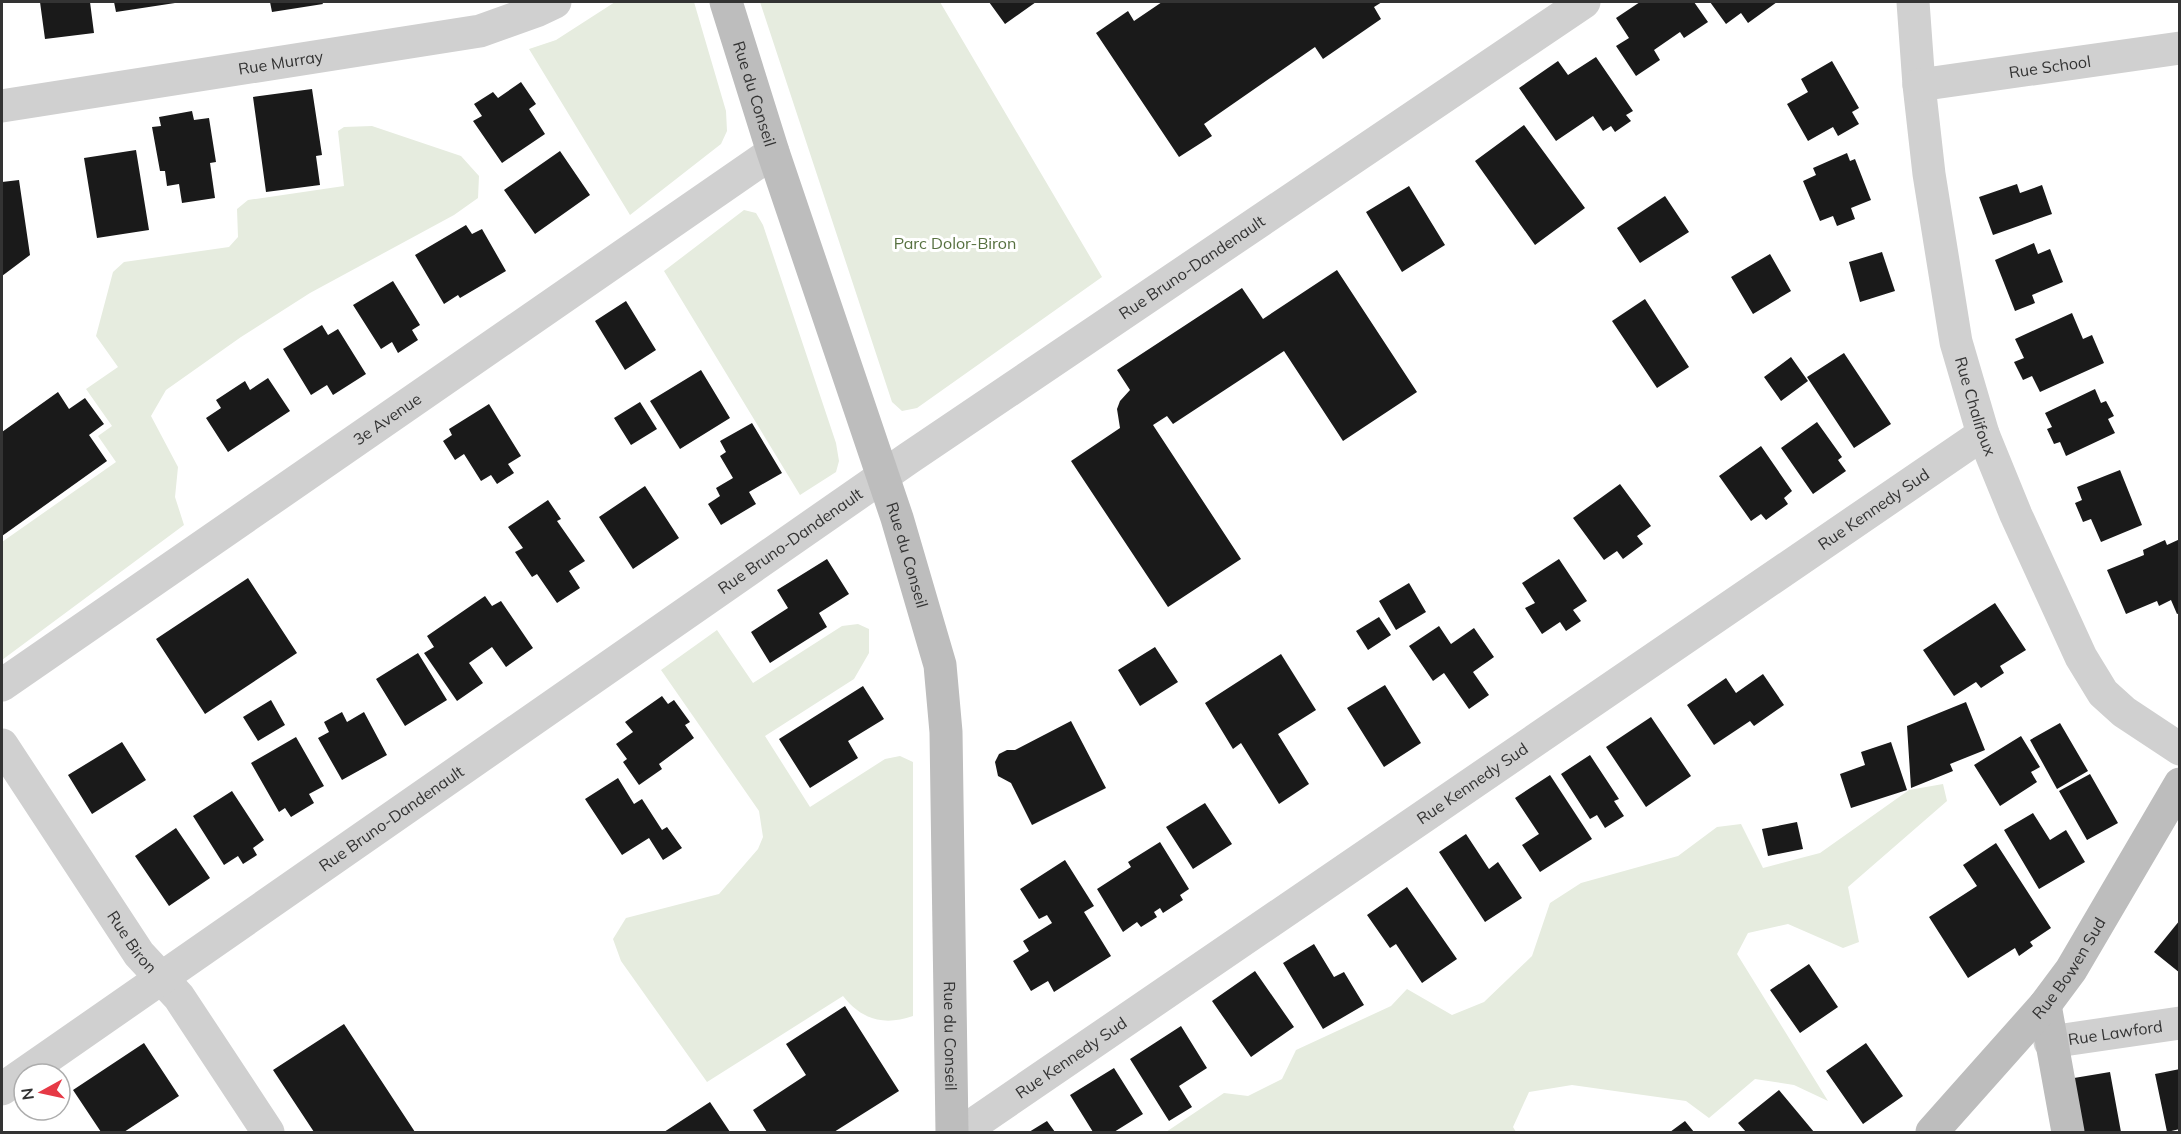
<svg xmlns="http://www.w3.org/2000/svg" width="2181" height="1134" font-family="Mulish,sans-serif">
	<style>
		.green { fill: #e6ecdf }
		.building { fill: #1a1a1a }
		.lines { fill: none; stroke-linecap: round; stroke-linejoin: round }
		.street { stroke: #d0d0d0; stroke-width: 33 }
		.secondary { stroke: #bdbdbd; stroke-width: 33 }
		.labels { text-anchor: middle; stroke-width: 6; stroke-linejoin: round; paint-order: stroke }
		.street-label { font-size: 16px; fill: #333; stroke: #fff }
		.park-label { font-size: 16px; fill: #56703f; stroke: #fff }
	</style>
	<rect width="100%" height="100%" fill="#fff"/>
	<path class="green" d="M615 2H694L726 111 727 131 721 144 630 215 529 49 556 40Z
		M760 2H940L1102 277 917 408 902 411 892 402Z
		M372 126 461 156 479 176 478 198 454 215 310 293 241 337 166 390 151 416 178 467 175 497 184 525 2 660V542L116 462 98 436 112 426 86 389 118 367 96 336 113 272 124 262 229 247 238 237 237 209 248 200 344 186 338 131 344 127Z
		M744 210 756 213 763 225 836 443 839 461 836 472 800 495 664 271Z
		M858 624 869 629V653L854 679 765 736 810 807 885 759 900 756 913 762V1016C884 1026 862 1020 843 996L707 1082 621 961 613 939 626 918 719 894 758 849 763 837 759 811 661 670 717 630 753 683 842 626Z
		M1943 784 1947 801 1848 887 1859 942 1843 948 1788 924 1748 933 1737 954 1828 1101 1794 1085 1755 1079 1709 1118 1686 1101 1572 1085 1529 1092 1513 1127 1516 1132H1166L1224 1093 1248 1096 1282 1079 1296 1050 1391 1006 1407 989 1452 1015 1484 1002 1532 956 1550 903 1581 883 1678 856 1717 827 1741 824 1763 868 1820 853 1909 790Z"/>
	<path class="building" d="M40 2H90L94 33 45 39Z
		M114 2H175V3L116 12Z
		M270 2H322L323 4 272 12Z
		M989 2H1036L1005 24Z
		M1162 2H1382L1374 7 1381 19 1323 59 1315 47 1204 124 1212 136 1179 157 1096 33 1128 11 1134 21Z
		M1640 2H1694L1708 22 1684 38 1680 32 1654 50 1660 60 1636 76 1616 46 1629 38 1616 18Z
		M1710 2H1777L1748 23 1741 13 1726 24Z
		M1596 57 1633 111 1626 115 1631 121 1615 132 1611 126 1603 131 1593 116 1556 141 1519 88 1558 61 1568 75Z
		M1832 61 1859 108 1852 112 1859 124 1838 136 1833 127 1808 141 1787 104 1808 92 1801 79Z
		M521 82 536 104 529 109 545 134 502 163 473 121 482 116 474 104 493 92 498 98Z
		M312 89 322 155 316 156 320 185 266 192 253 97Z
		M192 111 194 120 209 118 216 162 210 163 215 198 182 203 179 184 167 186 165 171H160L152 127 161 126 159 117Z
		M1524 125 1585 208 1535 245 1475 161Z
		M136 150 149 230 97 238 84 158Z
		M560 151 590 195 535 234 504 190Z
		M1847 153 1850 161 1855 159 1871 200 1851 208 1855 219 1837 226 1833 216 1820 221 1803 181 1816 175 1813 168Z
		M19 180 30 255 2 276V182Z
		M2017 184 2020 193 2042 185 2052 214 1993 235 1979 197Z
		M1409 186 1445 245 1402 272 1366 212Z
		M1665 196 1689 232 1640 263 1617 228Z
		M466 225 472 234 482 229 506 271 460 298 458 295 444 304 415 255Z
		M2034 243 2038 254 2050 249 2063 282 2032 295 2035 303 2015 311 1995 260Z
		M1882 252 1895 291 1860 302 1849 262Z
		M1770 254 1791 291 1753 314 1731 277Z
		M1337 270 1417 392 1343 441 1284 351 1173 424 1167 416 1153 425 1241 559 1168 607 1071 461 1120 428 1117 409 1120 401 1130 390 1117 370 1242 288 1263 319Z
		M393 281 420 325 412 330 418 340 398 353 392 342 381 349 353 305Z
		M1645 299 1689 367 1657 388 1612 321Z
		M626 301 656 350 625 370 595 321Z
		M2072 313 2083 339 2092 335 2104 363 2040 392 2032 376 2023 380 2014 362 2024 358 2015 339Z
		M322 325 328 335 338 329 366 374 333 395 327 385 311 395 283 349Z
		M1844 353 1891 424 1854 448 1807 377Z
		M1791 357 1808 381 1781 401 1764 377Z
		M701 370 730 418 680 449 650 401Z
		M268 378 290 411 228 452 206 418 221 408 216 400 245 381 250 390Z
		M2095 389 2101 403 2106 401 2114 416 2108 419 2115 433 2066 456 2060 442 2054 444 2047 429 2052 427 2045 413Z
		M58 392 69 409 85 398 104 424 89 435 107 461 2 536V432Z
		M640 402 657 429 631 445 614 418Z
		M489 404 521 456 508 464 514 473 497 484 491 475 481 481 464 454 455 460 443 441 452 435 449 429Z
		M1817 422 1842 457 1838 460 1846 471 1813 494 1781 448Z
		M752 423 782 473 749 492 756 504 721 525 708 504 720 496 716 488 733 478 720 456 726 452 720 441Z
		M1761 446 1792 491 1784 498 1788 504 1766 520 1761 514 1751 521 1719 476Z
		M2120 470 2142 525 2101 542 2091 519 2083 522 2075 503 2082 500 2077 487Z
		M1620 484 1651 526 1637 536 1643 544 1623 559 1617 551 1604 560 1573 518Z
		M645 486 679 538 633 569 599 517Z
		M548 500 561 519 557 521 585 561 569 571 580 588 557 603 537 574 532 577 515 552 523 548 508 527Z
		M2180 539V613L2177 614 2171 600 2159 606 2157 601 2126 614 2107 570 2144 555 2143 550 2165 540 2167 545Z
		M827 559 849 594 819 613 827 627 770 663 751 632 788 608 777 590Z
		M1559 559 1587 601 1573 610 1581 621 1566 631 1560 622 1542 634 1525 608 1535 603 1522 583Z
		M248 578 297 653 205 714 156 639Z
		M1409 583 1426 612 1396 630 1379 601Z
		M485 596 492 606 501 601 533 648 506 667 492 647 469 663 483 683 457 701 424 653 434 647 427 636Z
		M1995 603 2026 650 2000 666 2004 673 1981 688 1976 682 1954 696 1923 650Z
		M1379 617 1391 635 1368 650 1356 631Z
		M1439 626 1451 644 1474 628 1494 657 1473 672 1489 695 1469 709 1444 673 1433 681 1409 646Z
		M1155 647 1178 682 1140 706 1118 670Z
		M418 653 447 700 405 726 376 679Z
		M1281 654 1316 710 1278 734 1309 784 1279 804 1241 743 1233 749 1205 703Z
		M1763 674 1784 705 1754 726 1750 721 1714 745 1687 705 1726 678 1736 693Z
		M1385 685 1421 743 1384 767 1347 708Z
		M863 686 884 719 848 741 858 758 810 788 779 739Z
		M662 696 668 704 674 700 690 722 685 725 694 738 659 764 662 769 639 785 623 762 627 759 616 744 633 732 625 722Z
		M271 700 285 725 258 741 243 717Z
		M1966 702 1985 750 1950 764 1953 771 1911 788 1907 726Z
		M342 712 347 722 364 712 387 755 342 780 318 738 329 732 324 722Z
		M1651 717 1691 776 1646 807 1606 747Z
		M1071 721 1106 788 1032 825 1011 783 998 776 995 762 999 754 1007 750H1015Z
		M2060 723 2088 771 2057 789 2030 740Z
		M2021 736 2040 767 2031 772 2037 782 2000 806 1974 765Z
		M296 737 324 786 309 794 314 803 291 817 285 808 279 812 251 763Z
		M122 742 146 780 92 814 68 775Z
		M1891 742 1907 790 1851 808 1840 774 1865 765 1861 752Z
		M1590 755 1619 799 1614 801 1624 816 1605 828 1597 815 1590 819 1561 774Z
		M2090 774 2118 823 2087 840 2059 791Z
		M1550 775 1592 839 1540 872 1522 845 1539 834 1515 798Z
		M618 778 634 804 642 799 662 830 667 827 682 848 663 860 649 838 622 855 585 799Z
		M232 791 264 840 253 848 257 855 243 864 238 856 224 865 193 816Z
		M1205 803 1232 844 1193 869 1166 827Z
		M2033 813 2050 840 2066 830 2085 862 2039 889 2004 830Z
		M1797 822 1803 849 1768 856 1762 829Z
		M176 828 210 878 169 906 135 856Z
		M1466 834 1489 869 1498 862 1522 898 1485 922 1439 852Z
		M1160 842 1189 889 1180 895 1183 900 1163 913 1160 908 1154 912 1157 917 1141 927 1137 922 1123 932 1097 889 1131 867 1128 862Z
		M1996 843 2051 928 2030 942 2033 946 2019 956 2015 948 1968 978 1929 917 1977 886 1963 865Z
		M1065 860 1094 906 1084 912 1111 956 1054 992 1048 981 1031 991 1013 961 1029 951 1023 941 1052 923 1047 915 1039 919 1020 889Z
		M1407 887 1457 959 1422 983 1396 944 1390 948 1367 915Z
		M2180 920V973L2154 952Z
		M1314 944 1334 977 1344 972 1364 1005 1323 1029 1283 963Z
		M1809 964 1838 1007 1800 1033 1770 990Z
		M1255 971 1294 1027 1251 1057 1212 1001Z
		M845 1006 899 1091 834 1132H767L753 1110 806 1075 786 1044Z
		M344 1024 415 1132H314L273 1070Z
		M1181 1026 1207 1068 1179 1086 1192 1107 1169 1121 1130 1059Z
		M144 1043 179 1096 124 1132H101L73 1090Z
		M1866 1043 1903 1096 1863 1124 1826 1071Z
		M1114 1068 1143 1114 1114 1132H1093L1070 1095Z
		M2180 1069V1129L2167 1132 2155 1074Z
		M2110 1072 2121 1132H2071L2062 1080Z
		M1779 1090 1814 1132H1746L1738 1123Z
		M710 1102 730 1132H664Z
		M1047 1121 1055 1132H1029Z
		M1685 1121 1694 1132H1670Z"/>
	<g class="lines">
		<g class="street">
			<path id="s1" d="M1913 2 1919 85 1929 174 1956 342 1983 434 2016 515 2081 657 2103 693 2124 712 2180 749"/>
			<path id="s2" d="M1919 85 2180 48"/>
			<path id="s3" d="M2 106 480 31 536 11 555 2"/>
			<path id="s4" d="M2 685 773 152"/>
			<path id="s5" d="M2 745 139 954 179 997 268 1132"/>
			<path id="s6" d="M2050 1042 2180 1023"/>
			<path id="s7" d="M2 1089 909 458 1584 2"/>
			<path id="s8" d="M962 1132 1983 434"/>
		</g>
		<g class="secondary">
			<path id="s9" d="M726 2 773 152 897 518 940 665 946 732 952 1132"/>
			<path d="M2045 1005 2068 1132"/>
			<path id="s10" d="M1932 1132 2045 1005 2071 970 2180 784"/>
		</g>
	</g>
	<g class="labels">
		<g class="street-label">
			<text dy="6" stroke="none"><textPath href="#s3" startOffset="282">Rue Murray</textPath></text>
			<text dy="6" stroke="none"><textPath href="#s2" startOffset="132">Rue School</textPath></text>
			<text dy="6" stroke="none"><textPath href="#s9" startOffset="96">Rue du Conseil</textPath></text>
			<text dy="6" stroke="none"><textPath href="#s7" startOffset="1446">Rue Bruno-Dandenault</textPath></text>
			<text dy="6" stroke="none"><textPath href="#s1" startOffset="410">Rue Chalifoux</textPath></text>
			<text dy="6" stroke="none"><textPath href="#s4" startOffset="468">3e Avenue</textPath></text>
			<text dy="6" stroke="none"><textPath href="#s8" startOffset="1104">Rue Kennedy Sud</textPath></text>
			<text dy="6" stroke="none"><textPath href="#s7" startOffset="960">Rue Bruno-Dandenault</textPath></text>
			<text dy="6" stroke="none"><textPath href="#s9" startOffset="582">Rue du Conseil</textPath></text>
			<text dy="6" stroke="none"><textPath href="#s8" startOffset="618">Rue Kennedy Sud</textPath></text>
			<text dy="6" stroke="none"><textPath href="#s7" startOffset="474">Rue Bruno-Dandenault</textPath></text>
			<text dy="6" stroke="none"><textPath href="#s5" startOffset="236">Rue Biron</textPath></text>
			<text dy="6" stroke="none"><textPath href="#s10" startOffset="214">Rue Bowen Sud</textPath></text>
			<text dy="6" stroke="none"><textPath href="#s6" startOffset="66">Rue Lawford</textPath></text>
			<text dy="6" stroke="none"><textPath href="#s9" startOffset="1068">Rue du Conseil</textPath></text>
			<text dy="6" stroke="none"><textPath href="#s8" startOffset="132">Rue Kennedy Sud</textPath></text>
		</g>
		<g class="park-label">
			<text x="955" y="249">Parc Dolor-Biron</text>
		</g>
	</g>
	<rect width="2181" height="1134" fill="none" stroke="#333333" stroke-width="6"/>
	<g transform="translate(42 1092) rotate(262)"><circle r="28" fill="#ffffff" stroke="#adadad" stroke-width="1.5"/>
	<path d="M0-4.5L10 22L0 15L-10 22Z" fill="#e63946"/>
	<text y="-9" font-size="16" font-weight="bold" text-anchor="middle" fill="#333333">N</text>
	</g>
</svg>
